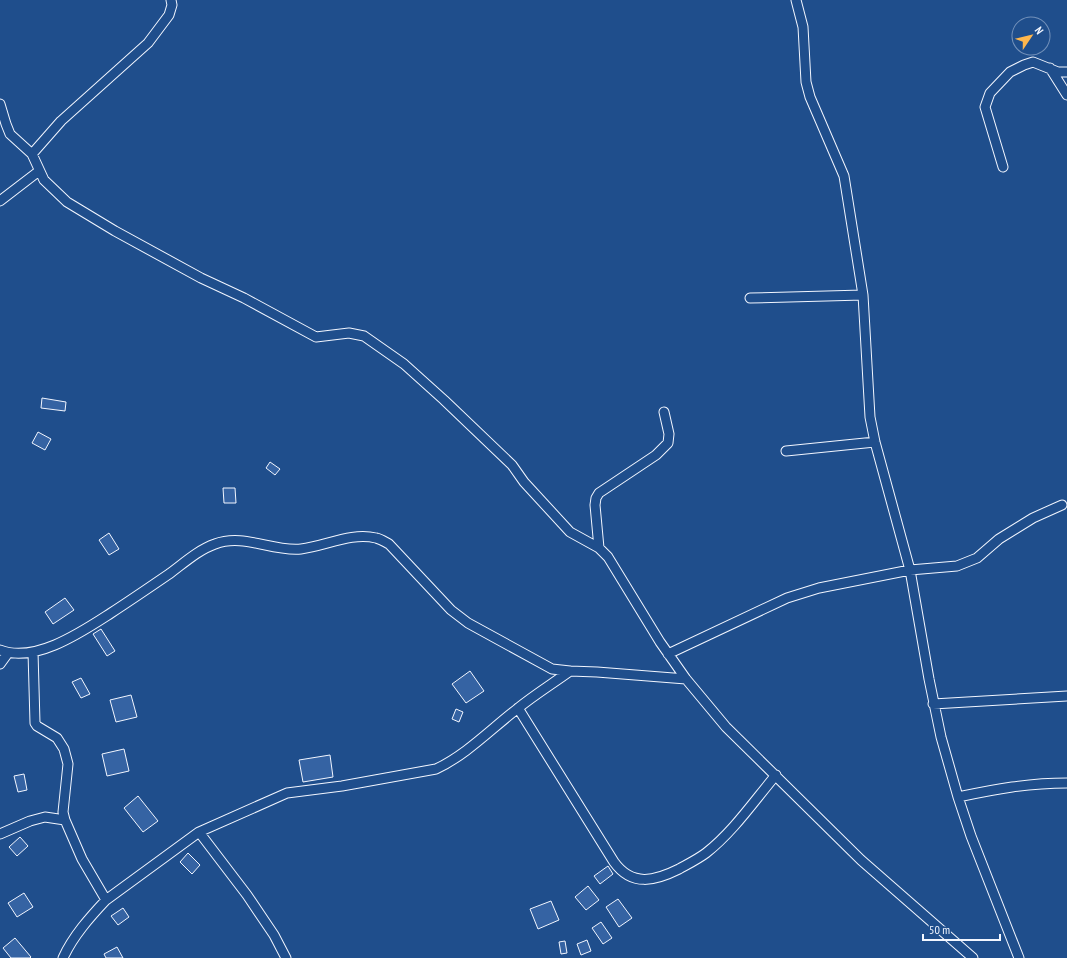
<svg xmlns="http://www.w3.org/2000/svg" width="1067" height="958" font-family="'PT Sans Narrow',sans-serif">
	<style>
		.building { fill: #3563a3; stroke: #f2f6ff }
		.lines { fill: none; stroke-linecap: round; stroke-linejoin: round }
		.street-casing { stroke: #f2f6ff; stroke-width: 11 }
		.street { stroke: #1f4e8c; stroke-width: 9 }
	</style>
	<rect width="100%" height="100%" fill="#1f4e8c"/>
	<path class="building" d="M42 398 66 402 65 411 41 408Z
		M38 432 51 439 45 450 32 443Z
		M270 462 280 469 275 475 266 468Z
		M223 488H235L236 503H224Z
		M109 533 119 549 109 555 99 540Z
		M65 598 74 610 53 624 45 612Z
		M101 629 115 651 107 656 93 634Z
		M470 671 484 691 466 703 452 684Z
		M81 678 90 694 81 698 72 682Z
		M131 695 137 717 116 722 110 700Z
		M456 709 463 712 459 722 452 719Z
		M124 749 129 771 107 776 102 754Z
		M330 755 333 777 303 782 299 760Z
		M24 774 27 790 18 792 14 776Z
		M138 796 158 821 143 832 124 808Z
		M20 837 28 846 17 856 9 847Z
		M188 853 200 865 192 874 180 862Z
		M608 866 613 874 600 884 594 876Z
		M588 886 599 900 586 910 575 897Z
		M24 893 33 907 17 917 8 903Z
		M618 899 632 918 619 927 606 907Z
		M551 901 559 920 538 929 530 909Z
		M123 908 129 917 118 925 111 916Z
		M601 922 612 938 603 944 592 928Z
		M15 938 31 957 30 958H11L3 948Z
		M587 940 591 951 581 955 577 944Z
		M565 941 567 953 561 954 559 942Z
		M117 947 123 958H106L104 954Z"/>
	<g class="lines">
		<g class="street-casing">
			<path id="street" d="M796 0 803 27 806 82 810 97 844 176 863 295 870 417 875 442 910 570 929 679 941 737 958 797 971 836 1019 958
				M1050 68 1067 95
				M0 104 6 124 10 134 32 154 44 180 67 202 115 231 201 278 244 298 316 337 349 333 364 336 404 364 444 400 512 465 524 482 570 532 599 548 608 557 660 642 686 679 726 727 861 860 973 958
				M32 154 61 121 148 43 169 15 172 5 171 0
				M1003 167 985 107 990 93 1010 72 1024 65 1033 62 1058 72H1067
				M0 201 39 171
				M750 298 863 295
				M786 451 875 442
				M599 548 595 505 596 498 599 493 656 455 668 443 669 434 664 412
				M0 650C35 664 83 631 111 613 131 600 150 587 169 574 184 563 198 550 215 544 244 533 272 552 301 549 326 546 351 532 376 538 381 539 385 542 389 544L451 610 468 623 552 669 570 671 597 672 686 679
				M33 652 35 723 37 726 57 738 64 749 68 764 63 812 65 820 82 859 106 900
				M668 654 787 598 819 588 910 570 957 566 977 558 999 539 1033 518 1062 505
				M0 664 8 653
				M933 704 1067 696
				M518 708 614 862C632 887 655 881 679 869 688 864 698 859 706 853 733 832 754 801 776 775
				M958 797C996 789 1028 783 1067 783
				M199 832 247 895 274 935 286 958
				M0 834 30 821 45 817 65 820
				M63 958C73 936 90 917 106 900L199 832 287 793 342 786 436 769C466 755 491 729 517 709 534 695 552 684 570 671"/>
		</g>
		<use href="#street" class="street"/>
	</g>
	<g transform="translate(1031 36) rotate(55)"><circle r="19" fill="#1f4e8c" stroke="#7391ba"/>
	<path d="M0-3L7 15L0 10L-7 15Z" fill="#ffb74d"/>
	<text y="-6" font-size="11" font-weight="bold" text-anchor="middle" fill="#f2f6ff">N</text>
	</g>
	<path d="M923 934v6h77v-6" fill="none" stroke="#f2f6ff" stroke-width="2"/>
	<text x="929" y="934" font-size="12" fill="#f2f6ff" stroke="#1f4e8c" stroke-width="3" paint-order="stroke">50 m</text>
</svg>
